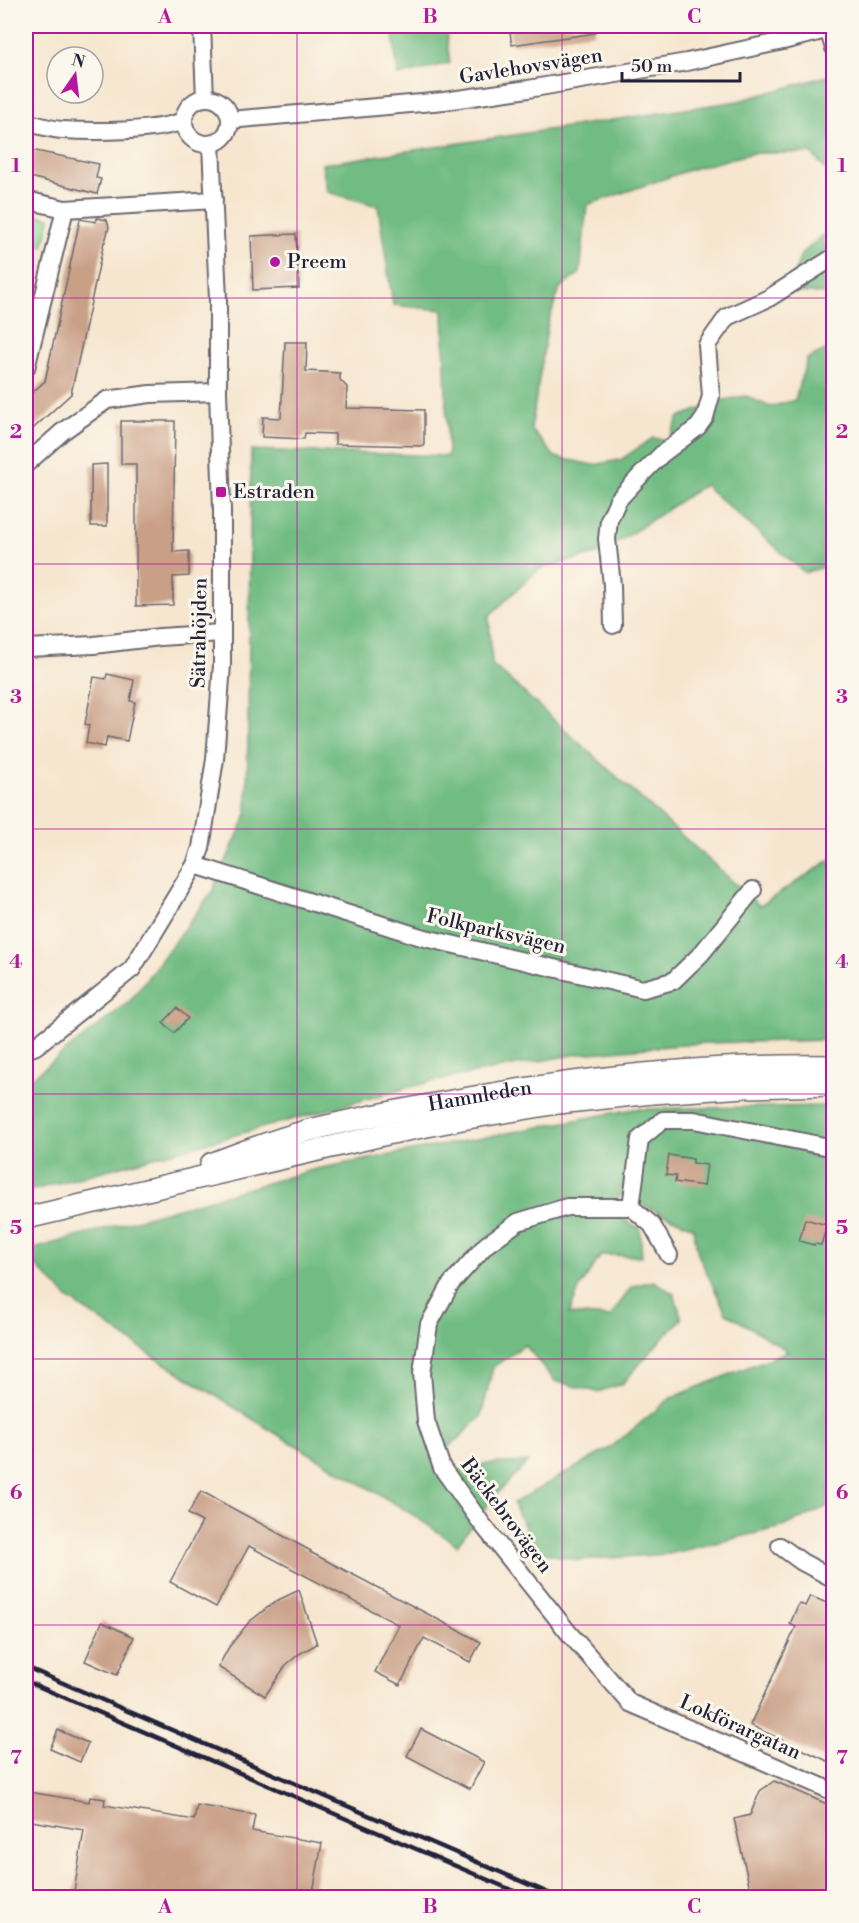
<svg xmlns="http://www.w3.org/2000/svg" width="859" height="1923" font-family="'Libre Bodoni',serif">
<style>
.green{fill:#8cdc9b;stroke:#577f6b;stroke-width:1.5}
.forest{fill:#71bc83;stroke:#4a6f5f;stroke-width:1.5}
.building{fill:#c99f86}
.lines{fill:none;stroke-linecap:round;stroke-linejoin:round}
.minor-casing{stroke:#6c676f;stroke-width:20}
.major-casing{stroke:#6c676f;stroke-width:24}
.minor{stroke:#fff;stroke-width:16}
.major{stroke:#fff;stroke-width:21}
.rail{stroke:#22223b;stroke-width:4.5}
.grid{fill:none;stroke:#b5179e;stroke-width:1.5;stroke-opacity:0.55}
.poi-dot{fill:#b5179e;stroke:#fbf7ec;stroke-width:2}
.labels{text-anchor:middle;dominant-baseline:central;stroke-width:6;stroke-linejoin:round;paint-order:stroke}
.street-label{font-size:20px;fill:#22223b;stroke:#fbf7ec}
.poi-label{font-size:20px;fill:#22223b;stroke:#fbf7ec;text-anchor:start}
.neatline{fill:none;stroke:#b5179e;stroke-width:2}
.grid-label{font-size:20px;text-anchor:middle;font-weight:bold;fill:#b5179e}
</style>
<rect width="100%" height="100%" fill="#fbf7ec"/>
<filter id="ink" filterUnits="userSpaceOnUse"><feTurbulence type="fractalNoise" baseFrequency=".0167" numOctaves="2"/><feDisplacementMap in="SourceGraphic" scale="12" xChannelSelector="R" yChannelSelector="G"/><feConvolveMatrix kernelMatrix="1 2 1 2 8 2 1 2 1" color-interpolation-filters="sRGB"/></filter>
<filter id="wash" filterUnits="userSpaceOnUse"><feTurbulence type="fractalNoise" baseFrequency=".008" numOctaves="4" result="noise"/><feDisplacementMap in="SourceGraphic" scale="24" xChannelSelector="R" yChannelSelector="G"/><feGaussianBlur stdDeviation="1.35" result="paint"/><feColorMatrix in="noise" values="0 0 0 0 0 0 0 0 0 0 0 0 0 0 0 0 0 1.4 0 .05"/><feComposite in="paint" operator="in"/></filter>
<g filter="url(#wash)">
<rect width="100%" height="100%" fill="#f6e6cf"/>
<!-- green -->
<path class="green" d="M26,212L50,218L43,247L26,243Z"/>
<!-- forest -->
<g class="forest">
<path d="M392,26H443L446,31L450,63L398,76Z"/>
<path d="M831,75L834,83L833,178L811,153H753L695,168L587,205L580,273L560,288L548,323L531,429L555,457L593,465L620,460L653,438L668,440L679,417L724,400L746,396L770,407L795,400L807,359L833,346V564L805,573L704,485L603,552L539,569L489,616L492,664L760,906L833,858V1040L704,1043L578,1054L437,1080L26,1192V1082L130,1001L212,892L247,814L251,450L448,456L443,310L393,305L378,206L327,192L322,164L738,101Z"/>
<path d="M833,226V295L787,291L801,255Z"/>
<path d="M833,1106V1504L782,1527L669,1554L577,1560L537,1551L513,1503L610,1448L671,1398L788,1351L726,1313L698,1254L693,1227L618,1194L622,1219L640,1228L642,1256L601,1255L579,1289L569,1314L610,1317L632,1286L654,1281L674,1294L682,1319L660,1341L622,1384L597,1392L555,1381L525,1345L493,1367L481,1417L433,1462L442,1475L485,1464L528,1462L492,1499L457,1545L404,1509L270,1430L156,1358L69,1299L26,1256V1251L316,1169L634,1109Z"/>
</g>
<g id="blocks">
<!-- building -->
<g class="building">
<path d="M509,26H594L595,33L512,45Z"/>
<path d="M26,149L99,164L96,178L101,179L97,194L26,176Z"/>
<path d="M97,218L107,220L109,227L105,242H104L71,394L26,435V398L45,381L80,219L96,222Z"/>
<path d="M296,234L299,288L253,290L251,236Z"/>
<path d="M285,342H307L306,371L340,373V380L347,387L346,408L424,410V446L335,444V434L305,433L304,439L262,437L263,417L281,418Z"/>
<path d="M121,421H175L173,552L189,551V576L173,577V605L136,606V464H121Z"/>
<path d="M107,464V526H91V465Z"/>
<path d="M107,674L134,680L130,701L135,702L127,741L107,737L105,747L86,743L89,725L85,724L94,677L106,679Z"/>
<path d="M177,1008L188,1018L174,1033L163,1023Z"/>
<path d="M669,1155L693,1159V1163L707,1165L704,1186L675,1182L676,1176L666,1175Z"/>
<path d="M805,1219L827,1225L821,1245L814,1244V1245L799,1241Z"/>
<path d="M201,1491L311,1551L310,1552L481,1642L470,1662L424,1638L400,1685L375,1672L399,1625L249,1546L216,1607L170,1582L202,1522L188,1514Z"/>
<path d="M299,1590L317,1644L299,1654L286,1665L265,1696L218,1667L229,1647L249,1622L276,1601Z"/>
<path d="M810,1596L834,1606V1764L750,1725L796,1627L790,1624L799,1603L805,1606Z"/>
<path d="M102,1622L134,1637L117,1675L85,1661Z"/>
<path d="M421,1729L484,1762L470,1789L407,1756Z"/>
<path d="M58,1730L88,1743L80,1762L50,1749Z"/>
<path d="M774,1781L834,1807V1898H760L751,1893L734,1819L750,1815L760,1791Z"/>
<path d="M29,1792L89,1802L90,1797L105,1799L104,1805L194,1820L197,1805L255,1815L252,1831L322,1843L312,1898H73L84,1830L26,1820V1804L28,1802Z"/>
</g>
</g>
</g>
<g filter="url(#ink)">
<use href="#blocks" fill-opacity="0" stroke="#6c676f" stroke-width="1.5"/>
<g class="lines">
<!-- minor casing -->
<g class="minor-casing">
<g id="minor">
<path d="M202,26L205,98"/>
<path d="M828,29L834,48"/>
<circle cx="207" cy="121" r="23"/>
<path d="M230,120L444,101L528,89L687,62L783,41L834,28"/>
<path d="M26,122C37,125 50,129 62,130C93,132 155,132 183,121"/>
<path d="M26,200L65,209L214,200"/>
<path d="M26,368L65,209"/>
<path d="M26,464L62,432L107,400L150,394L218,392"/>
<path d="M613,625L612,585L607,539L609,520L618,500L641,475L662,454L698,427L705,417L711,396L707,345L727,317L769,298L834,257"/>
<path d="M26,648L94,645L160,637L222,633"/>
<path d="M195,865L421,937L643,989L673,981L701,954L753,890"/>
<path d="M26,1050L36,1046L132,969L195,865L201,848L215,759L222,665V510L218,392V299L211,144"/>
<path d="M631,1207L640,1139L663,1120H694L834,1148"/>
<path d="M669,1255L652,1225L631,1207H567L518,1222L486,1245L451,1284L429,1324L422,1373L426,1421L442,1468L482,1524L568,1632L630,1703L834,1792"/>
<path d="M780,1546L802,1562L834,1579"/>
</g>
</g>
<!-- major casing -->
<g class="major-casing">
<g id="major">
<path id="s1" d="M211,1164C242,1152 274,1140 306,1131C369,1115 434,1104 498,1093C608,1075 721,1064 834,1066"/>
<path d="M26,1218L387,1134L462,1119L558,1103L652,1093L746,1087L834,1085"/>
</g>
</g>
<!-- minor -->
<use href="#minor" class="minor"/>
<!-- major -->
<use href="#major" class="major"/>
<!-- rail -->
<g class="rail">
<path d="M26,1667L560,1898"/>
<path d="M26,1681L530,1898"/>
</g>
</g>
</g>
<!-- grid -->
<path class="grid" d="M297,26V1898M562,26V1898M26,298H834M26,564H834M26,829H834M26,1094H834M26,1359H834M26,1625H834"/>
<!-- markers -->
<g class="poi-dot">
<circle cx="275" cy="262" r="6"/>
<rect x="215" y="486" width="12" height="12" rx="3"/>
</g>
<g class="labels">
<!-- street labels -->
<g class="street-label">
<text transform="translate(531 67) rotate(-9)">Gavlehovsvägen</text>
<text transform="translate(200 633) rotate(-89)">Sätrahöjden</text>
<text transform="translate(496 932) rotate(13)">Folkparksvägen</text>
<text stroke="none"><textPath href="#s1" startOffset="278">Hamnleden</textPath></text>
<text transform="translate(506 1516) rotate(53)">Bäckebrovägen</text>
<text transform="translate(740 1728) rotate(24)">Lokförargatan</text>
</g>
<!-- poi labels -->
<g class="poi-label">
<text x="287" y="262">Preem</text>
<text x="233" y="492">Estraden</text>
</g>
</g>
<!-- margin -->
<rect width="859" height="1923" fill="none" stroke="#fbf7ec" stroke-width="66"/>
<!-- north arrow -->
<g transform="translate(75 75) rotate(14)"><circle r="28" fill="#fbf7ec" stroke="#a4a2a5" stroke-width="1.5"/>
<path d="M0-4.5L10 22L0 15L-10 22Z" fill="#b5179e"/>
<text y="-9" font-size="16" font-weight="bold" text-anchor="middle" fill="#22223b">N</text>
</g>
<!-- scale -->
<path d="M622 72v9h118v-9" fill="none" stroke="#22223b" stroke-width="3"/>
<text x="631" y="72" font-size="18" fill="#22223b" stroke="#fbf7ec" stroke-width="4.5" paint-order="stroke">50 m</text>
<rect x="33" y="33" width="793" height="1857" class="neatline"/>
<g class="grid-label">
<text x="165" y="23">A</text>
<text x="430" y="23">B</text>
<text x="694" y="23">C</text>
<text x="16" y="172">1</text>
<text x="842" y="172">1</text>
<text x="16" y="438">2</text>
<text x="842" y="438">2</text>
<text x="16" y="703">3</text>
<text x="842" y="703">3</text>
<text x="16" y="968">4</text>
<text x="842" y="968">4</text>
<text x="16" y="1234">5</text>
<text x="842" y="1234">5</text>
<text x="16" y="1499">6</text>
<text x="842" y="1499">6</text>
<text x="16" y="1764">7</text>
<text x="842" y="1764">7</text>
<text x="165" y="1913">A</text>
<text x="430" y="1913">B</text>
<text x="694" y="1913">C</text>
</g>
</svg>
